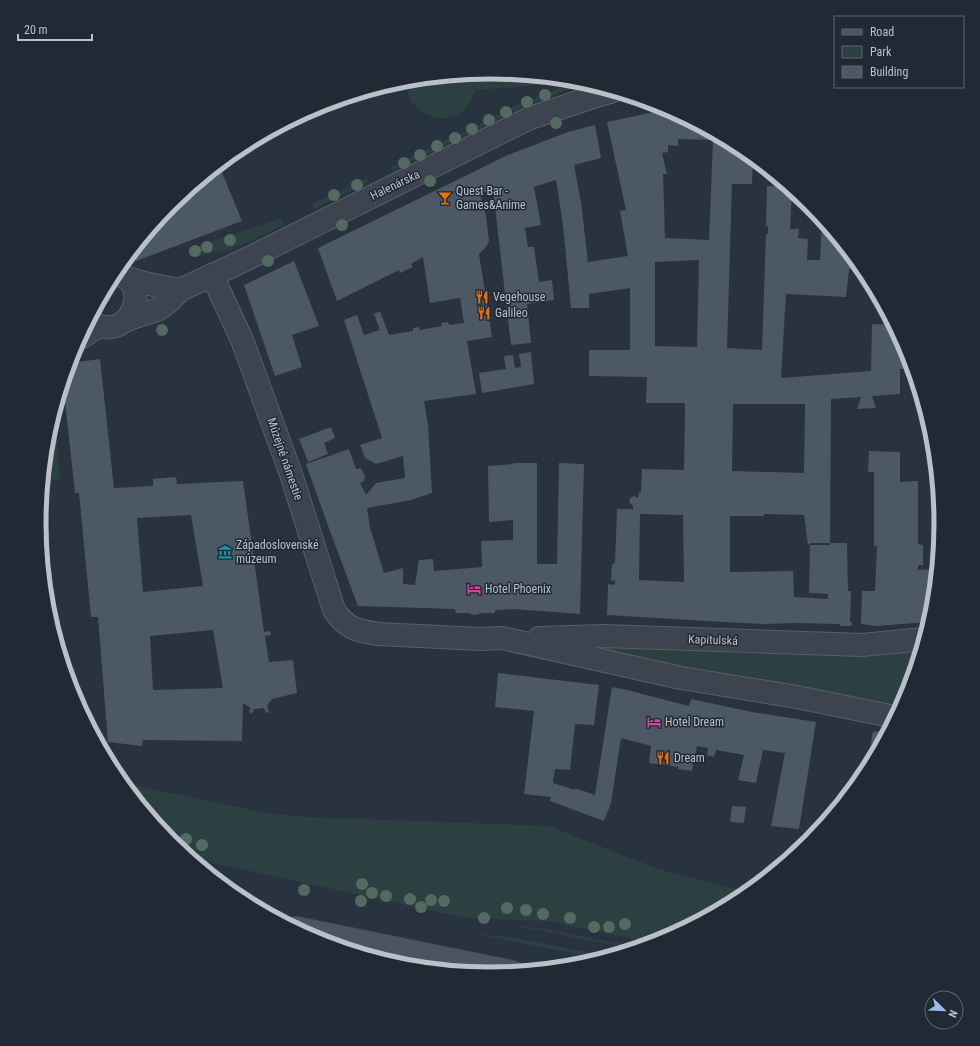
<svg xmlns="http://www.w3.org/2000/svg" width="980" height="1046" font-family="'Roboto Condensed',sans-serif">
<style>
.green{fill:#2c4041}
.building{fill:#4d5865;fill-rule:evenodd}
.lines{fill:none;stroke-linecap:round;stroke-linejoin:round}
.street-casing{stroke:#575f6a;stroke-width:24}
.secondary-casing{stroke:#464d59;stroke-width:24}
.street{stroke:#3d444f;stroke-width:22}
.secondary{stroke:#4b5462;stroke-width:22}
.tree{fill:#526a60}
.labels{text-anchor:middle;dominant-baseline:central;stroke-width:3;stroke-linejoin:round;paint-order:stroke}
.street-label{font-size:12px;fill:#b9c0ca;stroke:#212935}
.poi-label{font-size:12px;fill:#b9c0ca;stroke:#212935;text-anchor:start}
.rim{fill:none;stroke:#b9c0ca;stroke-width:5}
</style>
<rect width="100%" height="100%" fill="#29323f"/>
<!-- green -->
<g class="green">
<path d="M490,72L553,78L551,82L547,84L476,90C473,97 470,103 465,109C450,124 422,119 411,101C407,95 407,87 407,80Z"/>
<path d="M568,85L570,89L520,108L393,171L391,167L518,105Z"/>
<path d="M367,178L369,182L314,209L312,204Z"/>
<path d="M282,218L284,225L233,249L190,258L187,250Z"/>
<path d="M55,412L60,480H43L48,435Z"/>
<path d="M502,638L924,639L907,696L895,717Z"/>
<path d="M123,783L266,813L306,817L549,826L661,870L748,892L740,898L662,940L653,943L546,921L466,918L190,858L171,842Z"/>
<path d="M508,926L539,928L638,947L630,949L533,929Z"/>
<path d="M473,933L515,938L608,956L599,959Z"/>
</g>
<!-- building -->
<g class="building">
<path d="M668,109L741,148L753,158L752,184H732L727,348L762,350L766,234H768V226H766L767,186H787L792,190L790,229H799L798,238L808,239L807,260H820L822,220L863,269H849L846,297L786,294L781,378L871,371L872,324L893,325L907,351L912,368L900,369V394L872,396L876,408L857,409L861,397L831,399L830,543H811L808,545L804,515L764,514V516H730V572L793,571L794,597L828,599V594L809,593L810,545H830V543H847L848,591H851L850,622H852V625L849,626H841L839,624L796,623L765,624L706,621L607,615L608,584L615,585V580L611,581L612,564L615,563L617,509H633V506L629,502L630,498L634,496L638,498L639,492H641L642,469L684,470L685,403H646L647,377L589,376V350H630V288L589,294V308H571L563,225L556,180L534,187L541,225L525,228L528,247H534L539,282L552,280L554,300L527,304L531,343L511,345L493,190L488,191L480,194L486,216L489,241L486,247L479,254L492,337L467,341L476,394L424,401L428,425L432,493L411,500L367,508L370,528L384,573L403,568V584L415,585L419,560L433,559L434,571L482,567L481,541L513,540V520L489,522L488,466L513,464V463H537V564H557L559,463L584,464L580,614L514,609L495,610V613H482L474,615L469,613H456L455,609L358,606L327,523L306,464L349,449L356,469L361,468L365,476L364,481L360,483L366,495L376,483L405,478L403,456L376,464L365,458L360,445L382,438L344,320L357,315L364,335L380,330L374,314L380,311L389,335L413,331V328L419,327L420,330L442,326L441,323L448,322L449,325L464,323L460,298L430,303L423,257L411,264L413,267L400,273L399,270L337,301L318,248L508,155L568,132L595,125L601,158L574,165L581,202L588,262L628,256L620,211L626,210L607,122ZM678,139L713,140L709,240L665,238L663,174H667L662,153L668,152V145L678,146ZM699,260L697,347L655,346V262ZM733,404H805L804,473L732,471ZM640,514L683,515L684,582L639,580Z"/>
<path d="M219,165L242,221L136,261L134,249L171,204Z"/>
<path d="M294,261L319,326L292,335L302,367L275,376L244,285Z"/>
<path d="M531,352L534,384L482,393L479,373L506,369L504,356L513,355L515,368L521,367L519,354Z"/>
<path d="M100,359L114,488L153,486V479L176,477L177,484L243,481L264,632L270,631L271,635L265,636L269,662L293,660L297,693L272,699L267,706L269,712L266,713L264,708L254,709L252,714L249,712L251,708L243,703L242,741L143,740L142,746L108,742L98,617H91L79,493H75L63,384L70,363ZM191,515L203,586L143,592L137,518ZM213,630L223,688L153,690L150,636Z"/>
<path d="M331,427L335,438L324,443L328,454L308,462L299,439Z"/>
<path d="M869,451L900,452V482L918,481V544L923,545V565H918V570L936,569L932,611L929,622L876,626L861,624L862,591H875L877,546H874V472H868Z"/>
<path d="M498,673L599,685L594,725L575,724L570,770L555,769L553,783L575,790V788L595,795L612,687L627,690L689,706L691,699L752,712L816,722L799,829L771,826L785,753L763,750L756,783L738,780L744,755L716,750L714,757L707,755L708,748L697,746L692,771L678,769V767L649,763L651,746L621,738L611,803L604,821L550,801L551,797L524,794L534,711L495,707Z"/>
<path d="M876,731L886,734L869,766L872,733Z"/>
<path d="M732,806L746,807L744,823L730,822Z"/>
</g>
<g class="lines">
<!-- street casing -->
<g class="street-casing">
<g id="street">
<path d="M212,275L242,340L291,474L334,610C346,628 357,631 378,634L481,639L502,638L681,678L797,697L895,717"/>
<path d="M124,277L148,284L180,290"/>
<path d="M89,320C127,349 157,283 115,272"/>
<path d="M126,320L159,309L171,300L180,290L245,260L530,118L590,98L613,91"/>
<path d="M80,338L100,326"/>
<path d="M539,638L603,636L862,645L924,639"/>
</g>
</g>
<!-- secondary casing -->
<g class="secondary-casing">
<path id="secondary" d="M296,928L512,972"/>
</g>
<!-- street -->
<use href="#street" class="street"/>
<!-- secondary -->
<use href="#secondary" class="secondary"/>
</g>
<!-- trees -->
<g class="tree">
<circle cx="545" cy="95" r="6"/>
<circle cx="527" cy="102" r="6"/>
<circle cx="506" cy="112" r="6"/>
<circle cx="489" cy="120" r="6"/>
<circle cx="556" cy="123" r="6"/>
<circle cx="472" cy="129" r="6"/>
<circle cx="455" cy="138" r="6"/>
<circle cx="437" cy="146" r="6"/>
<circle cx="420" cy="155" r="6"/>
<circle cx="404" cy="163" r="6"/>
<circle cx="430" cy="181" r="6"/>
<circle cx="357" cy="185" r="6"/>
<circle cx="334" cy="195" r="6"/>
<circle cx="342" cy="225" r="6"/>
<circle cx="230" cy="240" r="6"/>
<circle cx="207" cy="247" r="6"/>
<circle cx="195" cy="251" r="6"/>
<circle cx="268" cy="261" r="6"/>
<circle cx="162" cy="330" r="6"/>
<circle cx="186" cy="839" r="6"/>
<circle cx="202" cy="845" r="6"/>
<circle cx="362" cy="884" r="6"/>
<circle cx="304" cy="890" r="6"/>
<circle cx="372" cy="893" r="6"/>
<circle cx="386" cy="896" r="6"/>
<circle cx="410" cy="899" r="6"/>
<circle cx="431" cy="900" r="6"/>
<circle cx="361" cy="901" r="6"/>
<circle cx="444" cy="901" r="6"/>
<circle cx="421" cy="907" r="6"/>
<circle cx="507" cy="908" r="6"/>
<circle cx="526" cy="910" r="6"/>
<circle cx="543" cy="914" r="6"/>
<circle cx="484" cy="918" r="6"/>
<circle cx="570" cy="918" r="6"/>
<circle cx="625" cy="924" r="6"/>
<circle cx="594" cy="927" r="6"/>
<circle cx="609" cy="927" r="6"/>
</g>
<!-- icons -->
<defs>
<g id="bar-bare" transform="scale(1.08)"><path d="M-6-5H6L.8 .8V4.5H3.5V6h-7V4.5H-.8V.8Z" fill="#e8710a" stroke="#212935" stroke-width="2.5" paint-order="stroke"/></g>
<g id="restaurant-bare" transform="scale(1.08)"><path d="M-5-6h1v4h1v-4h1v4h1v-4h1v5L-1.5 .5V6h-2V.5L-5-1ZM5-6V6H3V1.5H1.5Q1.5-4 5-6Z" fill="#e8710a" stroke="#212935" stroke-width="2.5" paint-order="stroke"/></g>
<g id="museum-bare" transform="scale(1.08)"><path d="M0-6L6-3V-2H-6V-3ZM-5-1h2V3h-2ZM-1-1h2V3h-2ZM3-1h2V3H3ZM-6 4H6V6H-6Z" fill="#0f9aa8" stroke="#212935" stroke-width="2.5" paint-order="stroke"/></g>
<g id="hotel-bare" transform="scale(1.08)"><path d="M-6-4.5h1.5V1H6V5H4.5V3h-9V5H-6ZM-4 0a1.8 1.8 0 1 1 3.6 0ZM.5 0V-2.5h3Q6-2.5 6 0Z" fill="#d1479c" stroke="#212935" stroke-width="2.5" paint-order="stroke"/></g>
</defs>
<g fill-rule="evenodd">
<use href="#bar-bare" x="445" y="198"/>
<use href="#restaurant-bare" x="482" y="297"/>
<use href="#restaurant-bare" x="484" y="313"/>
<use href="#museum-bare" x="225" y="552"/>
<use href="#hotel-bare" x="474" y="589"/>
<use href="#hotel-bare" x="654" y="722"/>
<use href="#restaurant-bare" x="663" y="758"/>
</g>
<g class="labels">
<!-- street labels -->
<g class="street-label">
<text transform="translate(395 185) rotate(-26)">Halenárska</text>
<text transform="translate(285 459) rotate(71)">Múzejné námestie</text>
<text transform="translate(713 640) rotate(2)">Kapitulská</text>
</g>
<!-- poi labels -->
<g class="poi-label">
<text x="456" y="191">Quest Bar -<tspan x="456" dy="14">Games&amp;Anime</tspan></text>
<text x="493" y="297">Vegehouse</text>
<text x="495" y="313">Galileo</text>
<text x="236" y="545">Západoslovenské<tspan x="236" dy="14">múzeum</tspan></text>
<text x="485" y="589">Hotel Phoenix</text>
<text x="665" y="722">Hotel Dream</text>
<text x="674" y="758">Dream</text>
</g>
</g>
<!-- crop -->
<path d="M0 0H980V1046H0ZM46 523a444 444 0 1 1 888 0a444 444 0 1 1-888 0Z" fill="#212935" fill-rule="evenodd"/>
<path class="rim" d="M46 523a444 444 0 1 1 888 0a444 444 0 1 1-888 0Z"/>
<!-- legend -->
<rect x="834" y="16" width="130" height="72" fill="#212935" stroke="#5e6571"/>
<rect x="842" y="29" width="20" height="6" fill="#4b5462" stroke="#5e6571"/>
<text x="870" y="36" font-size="12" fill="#b9c0ca">Road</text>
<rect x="842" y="46" width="20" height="12" fill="#2c4041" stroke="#5e6571"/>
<text x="870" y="56" font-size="12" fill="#b9c0ca">Park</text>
<rect x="842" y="66" width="20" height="12" fill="#4d5865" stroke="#5e6571"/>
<text x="870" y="76" font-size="12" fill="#b9c0ca">Building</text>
<!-- north arrow -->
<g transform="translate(944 1010) rotate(113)"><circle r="19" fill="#212935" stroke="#5e6571"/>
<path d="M0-3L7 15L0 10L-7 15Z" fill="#99bbef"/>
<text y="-6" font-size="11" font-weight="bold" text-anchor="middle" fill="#b9c0ca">N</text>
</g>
<!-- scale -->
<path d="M18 34v6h74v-6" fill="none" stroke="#b9c0ca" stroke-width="2"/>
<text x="24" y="34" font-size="12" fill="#b9c0ca" stroke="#212935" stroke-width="3" paint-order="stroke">20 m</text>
</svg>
